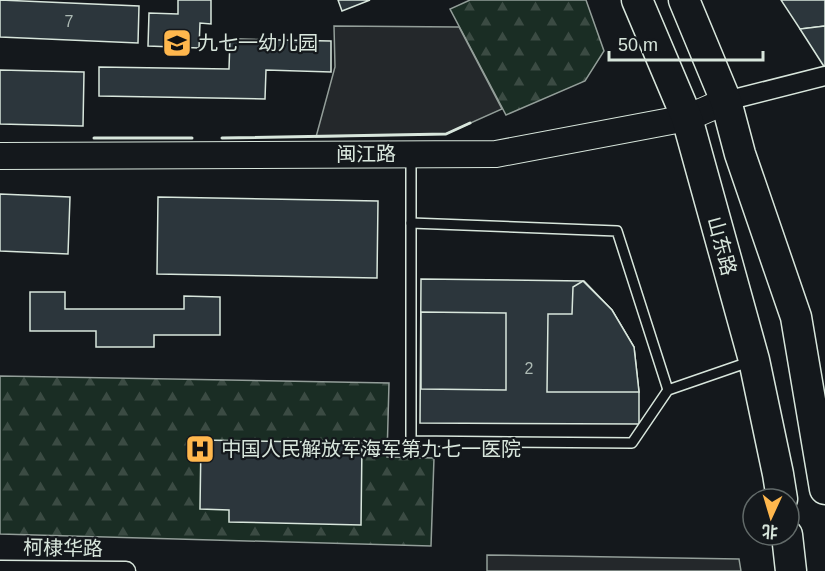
<svg xmlns="http://www.w3.org/2000/svg" width="825" height="571" font-family="Arial,'Noto Sans SC',sans-serif">
<style>
.forest{fill:url(#forest-firs);stroke:#939e99;stroke-width:1.5}
.parking{fill:#24282b;stroke:#939e99;stroke-width:1.5}
.building{fill:#2c363c;stroke:#d8e6dc;stroke-width:1.5}
.lines{fill:none;stroke-linecap:round;stroke-linejoin:round}
.lane-casing{stroke:#d8e6dc;stroke-width:12}
.street-casing{stroke:#d8e6dc;stroke-width:21}
.secondary-casing{stroke:#d8e6dc;stroke-width:28}
.primary-casing{stroke:#d8e6dc;stroke-width:33}
.lane{stroke:#14181c;stroke-width:9}
.street{stroke:#14181c;stroke-width:18}
.secondary{stroke:#14181c;stroke-width:26}
.primary{stroke:#14181c;stroke-width:30}
.wall{stroke:#d8e6dc;stroke-width:3}
.labels{text-anchor:middle;dominant-baseline:central;stroke-width:4.5;stroke-linejoin:round;paint-order:stroke}
.number-label{font-size:16px;fill:#adbab4}
.poi-label{font-size:20px;fill:#d8e6dc;stroke:#14181c;text-anchor:start}
.street-label{font-size:20px;fill:#d8e6dc;stroke:#14181c}
</style>
<defs>
<pattern id="forest-firs" width="22" height="20" patternUnits="userSpaceOnUse" patternTransform="scale(1.5)"><rect width="22" height="20" fill="#1a2d24"/><path d="M5 1l3.5 6h-7zM16 11l3.5 6h-7z" fill="#3b4b43"/></pattern>
</defs>
<rect width="100%" height="100%" fill="#14181c"/>
<!-- forest -->
<g class="forest">
<path d="M470,0H586L604,51L585,81L506,115L450,9Z"/>
<path d="M0,376L389,383L387,457L434,458L431,546L0,534Z"/>
</g>
<!-- parking -->
<g class="parking">
<path d="M334,26L459,27L502,109L446,134L316,137L335,67Z"/>
<path d="M487,555L739,559L741,571H487Z"/>
</g>
<!-- building -->
<g class="building">
<path d="M0,0L139,6L138,43L0,37Z"/>
<path d="M178,0H211V24L200,23L199,48L148,46L149,13L178,14Z"/>
<path d="M338,0H370L342,11Z"/>
<path d="M781,0H825V26L800,29Z"/>
<path d="M825,26V68L800,29Z"/>
<path d="M230,39L331,41V72L266,70L265,99L99,96V67L229,69Z"/>
<path d="M0,70L84,72L83,126L0,124Z"/>
<path d="M0,194L70,197L68,254L0,251Z"/>
<path d="M158,197L378,201L377,278L157,274Z"/>
<path d="M421,279L584,281L612,310L634,347L639,392V424L420,423Z"/>
<path d="M583,281L612,310L634,347L639,392H547L548,314H572L573,287Z"/>
<path d="M30,292H65V309H184V296L220,297V335H154V347H96V331H30Z"/>
<path d="M421,312L506,313V390L421,389Z"/>
<path d="M201,440L362,443L361,525L229,522V510L200,509Z"/>
</g>
<g class="lines">
<!-- lane casing -->
<g class="lane-casing">
<g id="lane">
<path d="M411,157V441L632,443L668,390L749,362"/>
<path d="M411,223L617,231L668,390"/>
</g>
</g>
<!-- street casing -->
<g class="street-casing">
<g id="street">
<path d="M726,101L825,76"/>
<path d="M0,570L126,571"/>
</g>
</g>
<!-- secondary casing -->
<g class="secondary-casing">
<path id="secondary" d="M0,156L496,154L687,118L726,101"/>
</g>
<!-- primary casing -->
<g class="primary-casing">
<g id="primary">
<path d="M637,0L687,118L754,360L778,474L782,499"/>
<path d="M684,0L726,101L740,154L796,317L825,489"/>
<path d="M787,535L791,571"/>
</g>
</g>
<!-- lane -->
<use href="#lane" class="lane"/>
<!-- street -->
<use href="#street" class="street"/>
<!-- secondary -->
<use href="#secondary" class="secondary"/>
<!-- primary -->
<use href="#primary" class="primary"/>
<!-- wall -->
<g class="wall">
<path d="M94,138H192"/>
<path d="M222,138L446,134L470,123"/>
</g>
</g>
<!-- icons -->
<defs>
<g id="school-square" transform="scale(1.5)"><rect x="-9" y="-9" width="18" height="18" rx="4" fill="#ffb74d" stroke="#14181c"/><path d="M0-5L7-2L0 1L-7-2ZM-4 1L0 2.5L4 1V4Q0 6-4 4Z" fill="#111"/></g>
<g id="hospital-square" transform="scale(1.5)"><rect x="-9" y="-9" width="18" height="18" rx="4" fill="#ffb74d" stroke="#14181c"/><path d="M-5-5h3v3.5h4V-5h3V5h-3V1.5h-4V5h-3Z" fill="#111"/></g>
</defs>
<g fill-rule="evenodd">
<use href="#school-square" x="177" y="43"/>
<use href="#hospital-square" x="200" y="449"/>
</g>
<g class="labels">
<!-- number labels -->
<g class="number-label">
<text x="69" y="21">7</text>
<text x="529" y="368">2</text>
</g>
<!-- poi labels -->
<g class="poi-label">
<text x="198" y="43">九七一幼儿园</text>
<text x="221" y="449">中国人民解放军海军第九七一医院</text>
</g>
<!-- street labels -->
<g class="street-label">
<text x="366" y="154">闽江路</text>
<text transform="translate(722 246) rotate(75)">山东路</text>
<text transform="translate(63 548) rotate(1)">柯棣华路</text>
</g>
</g>
<!-- north arrow -->
<g transform="translate(771 517) rotate(184)"><circle r="28" fill="#14181c" stroke="#626a69" stroke-width="1.5"/>
<path d="M0-4.5L10 22L0 15L-10 22Z" fill="#ffb74d"/>
<text y="-9" font-size="16" font-weight="bold" text-anchor="middle" fill="#d8e6dc">北</text>
</g>
<!-- scale -->
<path d="M609 51v9h154v-9" fill="none" stroke="#d8e6dc" stroke-width="3"/>
<text x="618" y="51" font-size="18" fill="#d8e6dc" stroke="#14181c" stroke-width="4.5" paint-order="stroke">50 m</text>
</svg>
